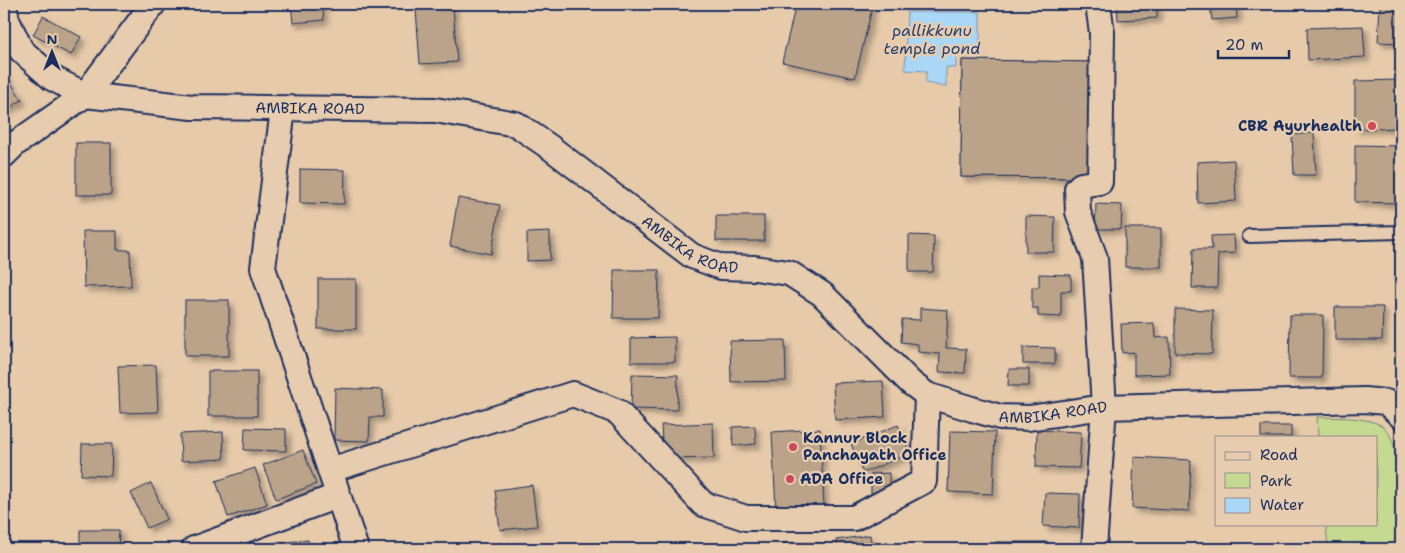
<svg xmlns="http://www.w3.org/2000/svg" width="1405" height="553" font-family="'Shantell Sans',sans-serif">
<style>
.green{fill:#c5da90;stroke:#708477}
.water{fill:#abd7f6;stroke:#7194b9}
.building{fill:#bba389;stroke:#1b2f5e;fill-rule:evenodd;filter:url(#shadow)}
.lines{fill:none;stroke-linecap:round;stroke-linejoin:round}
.lane-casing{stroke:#1b2f5e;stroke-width:16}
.street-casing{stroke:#1b2f5e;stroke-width:28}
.lane{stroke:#e8ccaf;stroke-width:12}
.street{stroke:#e8ccaf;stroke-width:24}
.poi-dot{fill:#d1495b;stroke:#e8ccaf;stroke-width:2}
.labels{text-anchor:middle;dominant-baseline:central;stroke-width:4.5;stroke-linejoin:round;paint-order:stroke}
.street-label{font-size:15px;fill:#1b2f5e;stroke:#e8ccaf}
.poi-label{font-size:15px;font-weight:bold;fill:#1b2f5e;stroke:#e8ccaf;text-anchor:start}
.water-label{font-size:16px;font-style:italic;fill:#29406d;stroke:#e8ccaf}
</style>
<defs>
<filter id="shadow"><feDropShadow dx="4.5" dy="4.5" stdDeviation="2.5" flood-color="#0004"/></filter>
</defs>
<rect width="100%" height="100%" fill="#e7caaa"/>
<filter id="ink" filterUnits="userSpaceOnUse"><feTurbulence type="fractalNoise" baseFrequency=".02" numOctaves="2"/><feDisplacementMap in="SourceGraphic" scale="10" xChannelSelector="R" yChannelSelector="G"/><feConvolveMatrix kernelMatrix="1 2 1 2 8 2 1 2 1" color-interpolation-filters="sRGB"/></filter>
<g filter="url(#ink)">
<!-- green -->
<path class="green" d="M1317,417C1337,418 1362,416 1381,425C1405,440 1401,521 1401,549H1328L1326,524H1376V437H1318Z"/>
<!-- water -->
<path class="water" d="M907,12H980V50L956,52V68L946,67V87L926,83V71L905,70Z"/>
<!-- building -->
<g class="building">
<path d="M291,4H322L324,20L293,23Z"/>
<path d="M796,4H873L855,78L782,62Z"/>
<path d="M1117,4H1157V18L1118,20Z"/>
<path d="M1210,4H1236L1237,18L1212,20Z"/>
<path d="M1380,4H1401V43L1378,42Z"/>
<path d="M453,6L457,62L420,64L416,9Z"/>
<path d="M43,16L81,37L71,55L33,35Z"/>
<path d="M1363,26L1365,57L1308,60L1307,28Z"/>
<path d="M962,60L1093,62L1092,178L961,177ZM1053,99L1054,141L1000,142L999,100Z"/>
<path d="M962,60L1093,62L1092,178L961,177Z"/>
<path d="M4,72L22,100L4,111Z"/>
<path d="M1401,80V128L1355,129V81Z"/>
<path d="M1314,133L1316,175H1294L1292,135Z"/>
<rect x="76" y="143" width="35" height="52"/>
<path d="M1355,145L1401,146L1400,203L1355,202Z"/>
<path d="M1234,160L1236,201L1198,203L1197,162Z"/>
<path d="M300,169L345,170L344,204L300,203Z"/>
<path d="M458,198L500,205L491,254L450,246Z"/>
<path d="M1096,204L1122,205L1121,229H1095Z"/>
<rect x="716" y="216" width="48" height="25"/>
<path d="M1026,216L1055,217L1054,252H1026Z"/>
<rect x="1125" y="228" width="36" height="39"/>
<path d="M83,231H117V250H130L131,286L84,287Z"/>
<path d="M550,232V260L527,261V233Z"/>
<path d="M909,235L934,236L933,272H909Z"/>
<path d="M1234,235L1235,253L1218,254L1217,288H1192L1193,249H1212L1211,236Z"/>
<path d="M614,270H659L658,318H613Z"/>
<path d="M1039,274L1071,275V291H1061V317L1038,316V308H1032V287H1039Z"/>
<rect x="318" y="279" width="38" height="50"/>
<rect x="185" y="300" width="44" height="56"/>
<path d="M1335,307H1383L1382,340H1335Z"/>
<path d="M920,308L948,310L946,348L966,349L965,373L939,372L940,354L918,352V344L901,342L902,319L920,320Z"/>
<path d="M1175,309L1213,310L1212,354L1175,353Z"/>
<path d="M1290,315H1323L1322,378H1289Z"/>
<path d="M1154,323L1155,338L1169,337L1170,374L1134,375V352L1122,353L1121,324Z"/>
<path d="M675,337V362H631V338Z"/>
<path d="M785,340L786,381L731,382L730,341Z"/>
<path d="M1023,347L1055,348V364H1023Z"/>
<path d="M156,365L158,412L120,413L118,366Z"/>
<path d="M1009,369H1029V386H1008Z"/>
<rect x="208" y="371" width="49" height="45"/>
<path d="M632,374L678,375L677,410L631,409Z"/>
<path d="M883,381L885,417L835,420L833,383Z"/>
<path d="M335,388L383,390V417H370L369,441L334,440Z"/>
<path d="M713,423L714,458L663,459L661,425Z"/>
<path d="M898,425L910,453L863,473L851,444Z"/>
<path d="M755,426L756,444L733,446L732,427Z"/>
<rect x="1261" y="426" width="30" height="11"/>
<path d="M245,428L286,429V451L244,450Z"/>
<path d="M820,429L824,507L776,510L772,432Z"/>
<path d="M1037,430L1081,432L1079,468L1036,467Z"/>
<path d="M950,431L995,432L993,494L948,492Z"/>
<path d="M223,432L224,459L181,461L180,434Z"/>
<path d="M82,444H112L111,476L81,475Z"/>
<path d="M303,450L316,484L276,499L263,465Z"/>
<path d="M1134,457L1191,460L1189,511L1132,508Z"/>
<path d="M255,468L267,504L228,517L216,481Z"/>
<path d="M889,473L890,497H871V474Z"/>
<path d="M151,483L167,519L147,528L131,493Z"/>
<path d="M532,485L537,526L500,530L495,490Z"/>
<path d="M1045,493L1080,494L1079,528L1043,526Z"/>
<path d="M80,530H119L118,549H80Z"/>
<path d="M870,535L872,549H837L836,540Z"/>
<path d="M308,540L309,549H274V543Z"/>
<rect x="996" y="542" width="52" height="7"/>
<rect x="784" y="543" width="36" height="6"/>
</g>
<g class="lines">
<!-- lane casing -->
<g class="lane-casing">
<path id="lane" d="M1249,236L1401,232"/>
</g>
<!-- street casing -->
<g class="street-casing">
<g id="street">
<path id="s1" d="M4,4L7,20L21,50L52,78L85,95L192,107L435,110L516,124L551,148L692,256L721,267L755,268L789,273L822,294L911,383L927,395L972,409L1000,417L1029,418L1104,407L1364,400L1386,402L1401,416"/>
<path d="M283,109L263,268L356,549"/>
<path d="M4,155L15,144L85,95L153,4"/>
<path d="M330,470L573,394L618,412L703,504L746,518H854L924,481L927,395"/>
<path d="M194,549L337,496"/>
<path d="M1094,549L1104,407L1095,258L1078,212L1077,189L1081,185L1100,182L1102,33L1098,4"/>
</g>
</g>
<!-- lane -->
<use href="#lane" class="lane"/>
<!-- street -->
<use href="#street" class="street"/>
</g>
</g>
<!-- markers -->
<g class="poi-dot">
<circle cx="1372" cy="126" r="5"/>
<circle cx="793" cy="447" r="5"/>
<circle cx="790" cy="479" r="5"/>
</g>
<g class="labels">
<!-- street labels -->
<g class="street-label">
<text stroke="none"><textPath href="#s1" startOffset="354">AMBIKA ROAD</textPath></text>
<text stroke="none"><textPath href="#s1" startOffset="775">AMBIKA ROAD</textPath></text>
<text stroke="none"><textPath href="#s1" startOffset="1195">AMBIKA ROAD</textPath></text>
</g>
<!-- poi labels -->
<g class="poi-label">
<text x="1362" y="126" text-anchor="end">CBR Ayurhealth</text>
<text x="803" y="438">Kannur Block<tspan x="803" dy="17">Panchayath Office</tspan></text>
<text x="800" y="479">ADA Office</text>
</g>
<!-- water labels -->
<g class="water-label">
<text x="932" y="30">pallikkunu<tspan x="932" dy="18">temple pond</tspan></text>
</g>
</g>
<!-- margin -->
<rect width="1405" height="553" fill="none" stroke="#e8ccaf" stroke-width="20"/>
<rect x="10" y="10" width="1385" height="533" fill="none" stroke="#1b2f5e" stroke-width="2" filter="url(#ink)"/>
<!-- legend -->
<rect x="1215" y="436" width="162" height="90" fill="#e8ccaf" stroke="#968d8f"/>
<rect x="1225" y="452" width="25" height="8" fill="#e8ccaf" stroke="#968d8f"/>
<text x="1260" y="460" font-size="15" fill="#1b2f5e">Road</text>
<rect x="1225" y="473" width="25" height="15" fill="#c5da90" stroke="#968d8f"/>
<text x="1260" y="486" font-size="15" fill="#1b2f5e">Park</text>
<rect x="1225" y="498" width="25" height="15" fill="#abd7f6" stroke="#968d8f"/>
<text x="1260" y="510" font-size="15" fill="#1b2f5e">Water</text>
<!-- north arrow -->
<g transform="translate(52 52)" stroke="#e8ccaf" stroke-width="4" paint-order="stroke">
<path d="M0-4L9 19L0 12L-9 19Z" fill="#1b2f5e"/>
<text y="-8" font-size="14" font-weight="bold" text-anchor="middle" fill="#1b2f5e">N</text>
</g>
<!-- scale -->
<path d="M1218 50v8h71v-8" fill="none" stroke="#1b2f5e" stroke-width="2.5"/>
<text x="1225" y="50" font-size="15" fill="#1b2f5e" stroke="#e8ccaf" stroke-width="4" paint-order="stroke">20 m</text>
</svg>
